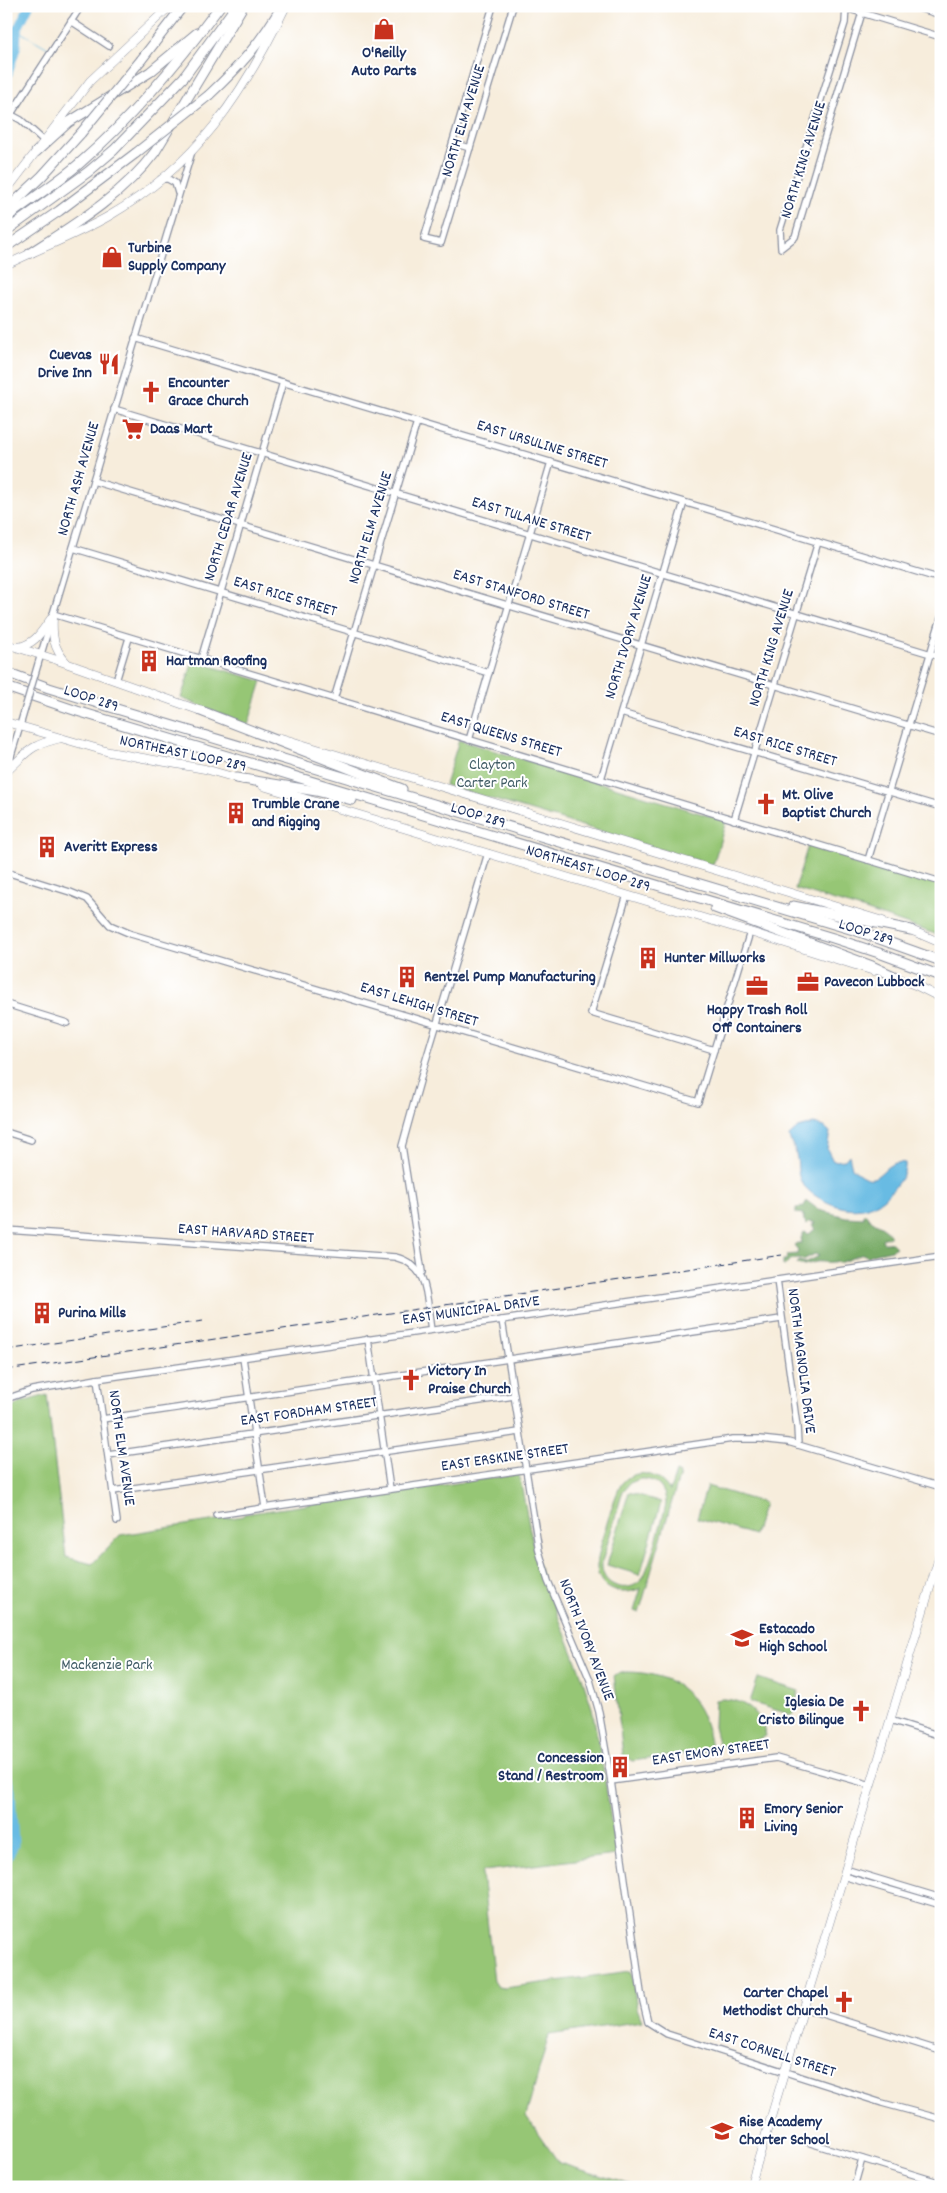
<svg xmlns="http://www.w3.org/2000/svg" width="947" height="2193" font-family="Dekko,sans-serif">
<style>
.green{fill:#96c675;stroke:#587a6a;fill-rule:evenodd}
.forest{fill:#78ab66;stroke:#4a6d62}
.water{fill:#67bbe3;stroke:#4175a0}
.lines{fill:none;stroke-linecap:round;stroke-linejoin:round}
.stream{stroke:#67bbe3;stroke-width:1}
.river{stroke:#67bbe3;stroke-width:9}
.minor-casing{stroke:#898e9d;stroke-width:8}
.major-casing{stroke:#898e9d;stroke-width:9}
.highway-casing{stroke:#898e9d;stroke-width:11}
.minor{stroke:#fff;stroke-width:5.5}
.major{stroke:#fff;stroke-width:8}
.highway{stroke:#fff;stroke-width:9}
.rail{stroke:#1b2f5e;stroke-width:1;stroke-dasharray:8 4;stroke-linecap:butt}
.minor-bridge-casing{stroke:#898e9d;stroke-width:8;stroke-linecap:butt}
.highway-bridge-casing{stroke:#898e9d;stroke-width:11;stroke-linecap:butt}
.minor-bridge{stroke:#fff;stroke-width:5.5}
.highway-bridge{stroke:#fff;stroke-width:9}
.labels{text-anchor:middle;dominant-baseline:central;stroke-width:4;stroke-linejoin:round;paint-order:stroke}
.poi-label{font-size:16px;font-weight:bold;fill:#1b2f5e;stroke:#fff;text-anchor:start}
.street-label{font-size:16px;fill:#1b2f5e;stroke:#fff}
.park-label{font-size:16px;fill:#405c65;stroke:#fff}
</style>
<rect width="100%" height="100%" fill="#fff"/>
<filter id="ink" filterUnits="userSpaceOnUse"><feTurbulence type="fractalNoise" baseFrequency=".02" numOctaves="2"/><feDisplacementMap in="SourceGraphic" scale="10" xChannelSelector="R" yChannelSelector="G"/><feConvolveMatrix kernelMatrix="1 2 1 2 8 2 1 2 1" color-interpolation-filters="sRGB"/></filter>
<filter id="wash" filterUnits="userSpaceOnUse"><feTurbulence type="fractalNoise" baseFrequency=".0096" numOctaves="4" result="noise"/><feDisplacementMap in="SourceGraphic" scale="20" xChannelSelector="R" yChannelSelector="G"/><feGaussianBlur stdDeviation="1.12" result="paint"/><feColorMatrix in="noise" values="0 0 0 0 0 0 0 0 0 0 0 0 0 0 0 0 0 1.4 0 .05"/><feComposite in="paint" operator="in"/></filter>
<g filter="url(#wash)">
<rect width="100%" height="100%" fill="#f7eddc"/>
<!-- green -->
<g class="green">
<path d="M193,661L262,681L248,725L181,698Z"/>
<path d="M459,740L726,821L713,865L445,785Z"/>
<path d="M808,845L941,885V936L865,910L795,889Z"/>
<path d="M47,1395L66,1557L92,1564L120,1535L243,1516L244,1514L519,1474L536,1560L581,1674L592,1708L605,1779L616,1855L484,1871L482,1874L494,1981L498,1987L504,1988L631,1971L637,2008L642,2021L549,2035L526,2116L559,2163L638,2187H6V1411L22,1402Z"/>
<path d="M676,1472L680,1474L639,1613L634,1611L641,1588C623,1597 599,1591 597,1568C596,1557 615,1492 622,1483C637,1466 660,1474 670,1491ZM640,1479C655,1478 666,1488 666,1504C663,1517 649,1570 642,1579C636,1587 624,1590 614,1585C605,1581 601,1572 602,1562L623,1491L630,1483Z"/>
<path d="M707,1486L764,1503L754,1535L697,1518Z"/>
<path d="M629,1492L661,1502L640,1575L607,1565Z"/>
<path d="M626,1672C677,1672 705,1699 711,1750L632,1761L623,1755L614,1675Z"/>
<path d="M758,1678L799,1691L792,1715L750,1702Z"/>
<path d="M723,1699C746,1700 761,1714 766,1736L741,1746L724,1747L718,1743L714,1727L715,1700Z"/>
</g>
<!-- forest -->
<path class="forest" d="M807,1201L819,1210L846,1217L864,1218L863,1214H866C871,1224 886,1225 891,1236L882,1239L883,1242L892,1243L896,1247C887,1254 876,1250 868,1257L863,1254L839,1263L837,1261C829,1264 823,1261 816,1262C810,1263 803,1267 797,1264L799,1261L805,1263L819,1256L815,1254L803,1260L798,1258L790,1260L785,1265H783V1260H786L788,1255L797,1254L798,1250L794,1245L797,1243H802L801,1238L804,1232L809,1234L815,1229L812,1225L815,1223L810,1221L807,1224L803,1219L805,1217H803V1214L796,1213V1208L803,1207Z"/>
<!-- water -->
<path class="water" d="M814,1124L824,1127L830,1132L827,1149L833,1161L845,1160L849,1155L852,1168C882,1196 878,1158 905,1163C906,1170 902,1178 897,1184C880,1209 854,1215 827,1202C818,1198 808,1192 802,1183C796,1174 799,1164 796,1154C795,1147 790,1143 789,1136L798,1128Z"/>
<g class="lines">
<!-- stream -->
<path class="stream" d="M17,30L48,48"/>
<!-- river -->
<g class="river">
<path d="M6,80L16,48L17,30L29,6"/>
<path d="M6,1773L11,1791L14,1845L6,1861"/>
</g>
</g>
</g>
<g filter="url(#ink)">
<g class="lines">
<!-- minor casing -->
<g class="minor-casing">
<g id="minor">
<path d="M493,6L424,239L441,243L513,6"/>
<path d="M839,6L941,37"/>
<path d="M846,6L845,23L780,230L781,248L795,237L864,6"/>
<path d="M912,6L941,15"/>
<path d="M71,21L109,46"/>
<path d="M6,112L21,120L44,141"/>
<path d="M11,114L81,6"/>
<path d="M453,143L470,148"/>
<path d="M161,179H168L175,183L178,193"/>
<path d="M135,338L941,579"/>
<path d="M114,409L941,657"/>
<path d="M93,481L941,735"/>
<path d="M73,548L489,673"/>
<path d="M53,614L941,882"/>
<path d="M201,659L283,382"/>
<path d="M38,664L192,151"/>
<path d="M116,681L129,638"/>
<path d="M334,699L417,422"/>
<path d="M621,713L941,807"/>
<path d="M469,740L551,462"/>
<path d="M6,772L21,723"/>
<path d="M601,779L684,502"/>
<path d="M734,820L818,542"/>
<path d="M868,860L941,618"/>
<path d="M6,872L70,892L87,899L110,925L131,934L698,1102L750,932"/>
<path d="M627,895L591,1013L714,1050"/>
<path d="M6,1004L67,1023"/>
<path d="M6,1132L31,1140"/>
<path d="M6,1230L395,1257C431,1266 426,1300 431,1330"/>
<path d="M422,1272L402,1146L425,1063L488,853"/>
<path d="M777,1280L797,1427L798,1445"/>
<path d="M502,1320L539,1551L548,1581L590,1680L599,1712L611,1781L641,1993L648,2022L667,2034L882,2103L941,2119"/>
<path d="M368,1339L390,1489"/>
<path d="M243,1358L265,1507"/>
<path d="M97,1379L117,1521"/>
<path d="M6,1399L32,1390L97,1379L941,1256"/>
<path d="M102,1419L781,1319"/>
<path d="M108,1455L514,1396"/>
<path d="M113,1491L519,1432"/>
<path d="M216,1515L733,1439H760L788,1442L941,1487"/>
<path d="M890,1720L941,1736"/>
<path d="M611,1781L776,1758L871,1785"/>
<path d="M845,1869L941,1898"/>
<path d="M843,1876L941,1905"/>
<path d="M803,2008L941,2051"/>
<path d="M804,2141L941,2183"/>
<path d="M854,2187L862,2159"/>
</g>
</g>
<!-- major casing -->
<g class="major-casing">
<g id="major">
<path d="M6,191L90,81L170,6"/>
<path d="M6,265C40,248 76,235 109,216C197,165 243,95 286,6"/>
<path d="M53,616C52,635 53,648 66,662"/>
<path d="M6,644L57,660L207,713"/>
<path d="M19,647C37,643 42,630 53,616"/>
<path d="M6,722L109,752L205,769L243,780"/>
<path d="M281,738L883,921"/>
<path d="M6,772C29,751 28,746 61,738"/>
<path d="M263,786L750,932L874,971"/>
<path d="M906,928L941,943"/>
<path d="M890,975L915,985L941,998"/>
<path d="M750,2187L941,1551"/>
</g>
</g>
<!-- highway casing -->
<g class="highway-casing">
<g id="highway">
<path d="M141,60L183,6"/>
<path d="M209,95C240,66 260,44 282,6"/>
<path d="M36,152L69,122L150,72L197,33"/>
<path d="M6,210L42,176L81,133"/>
<path d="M6,218C31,199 57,183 80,163C134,116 178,63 220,6"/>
<path d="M6,231L88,172L114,150L184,77L236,6"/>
<path d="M6,247L59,211L136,153"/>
<path d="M30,253C75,224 122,196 155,152L243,6"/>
<path d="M6,672L49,688L120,710L860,932L941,961"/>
<path d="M6,687L77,711L833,938L879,953L941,976"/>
<path d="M201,711L402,789"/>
<path d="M237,778L316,791L352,800"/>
<path d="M793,906L911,930"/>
<path d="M715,908L872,966L894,976"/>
</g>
</g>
<!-- minor -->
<use href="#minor" class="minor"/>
<!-- major -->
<use href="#major" class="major"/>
<!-- highway -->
<use href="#highway" class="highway"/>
<!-- rail -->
<g class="rail">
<path d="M6,1350L203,1321"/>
<path d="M6,1370L782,1255"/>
</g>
<!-- minor-bridge casing -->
<g class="minor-bridge-casing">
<path id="minor-bridge" d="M21,722L38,664"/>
</g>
<!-- highway-bridge casing -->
<g class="highway-bridge-casing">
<g id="highway-bridge">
<path d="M81,133L141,60"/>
<path d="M136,153L209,95"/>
</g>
</g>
<!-- minor-bridge -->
<use href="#minor-bridge" class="minor-bridge"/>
<!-- highway-bridge -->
<use href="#highway-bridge" class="highway-bridge"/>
</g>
</g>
<!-- icons -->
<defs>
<g id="shop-bare" transform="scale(1.725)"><path d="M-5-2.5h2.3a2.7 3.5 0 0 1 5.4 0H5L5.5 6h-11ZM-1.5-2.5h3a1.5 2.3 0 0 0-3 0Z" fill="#c8321e" stroke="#fff" stroke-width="2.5" paint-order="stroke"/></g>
<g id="restaurant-bare" transform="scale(1.725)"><path d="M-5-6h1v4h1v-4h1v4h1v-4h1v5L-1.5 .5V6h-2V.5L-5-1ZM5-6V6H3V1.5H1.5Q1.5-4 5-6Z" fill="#c8321e" stroke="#fff" stroke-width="2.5" paint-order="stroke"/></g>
<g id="church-bare" transform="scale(1.725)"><path d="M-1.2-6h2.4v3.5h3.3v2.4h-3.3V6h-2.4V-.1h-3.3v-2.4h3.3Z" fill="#c8321e" stroke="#fff" stroke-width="2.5" paint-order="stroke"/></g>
<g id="supermarket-bare" transform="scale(1.725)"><path d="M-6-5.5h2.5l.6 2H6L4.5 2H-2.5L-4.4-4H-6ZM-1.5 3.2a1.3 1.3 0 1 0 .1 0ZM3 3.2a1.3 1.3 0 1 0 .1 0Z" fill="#c8321e" stroke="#fff" stroke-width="2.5" paint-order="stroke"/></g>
<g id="building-bare" transform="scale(1.725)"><path d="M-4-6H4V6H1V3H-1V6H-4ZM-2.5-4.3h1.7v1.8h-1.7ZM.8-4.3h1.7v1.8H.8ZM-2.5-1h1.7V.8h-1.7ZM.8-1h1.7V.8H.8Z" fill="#c8321e" stroke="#fff" stroke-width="2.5" paint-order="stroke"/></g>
<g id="office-bare" transform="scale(1.725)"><path d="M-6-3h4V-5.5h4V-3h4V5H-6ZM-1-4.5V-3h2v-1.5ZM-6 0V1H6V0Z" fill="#c8321e" stroke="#fff" stroke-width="2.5" paint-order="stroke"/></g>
<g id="school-bare" transform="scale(1.725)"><path d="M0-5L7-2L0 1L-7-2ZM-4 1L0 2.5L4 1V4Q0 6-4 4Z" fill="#c8321e" stroke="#fff" stroke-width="2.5" paint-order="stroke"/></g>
</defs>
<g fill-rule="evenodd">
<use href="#shop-bare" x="384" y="29"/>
<use href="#shop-bare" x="112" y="257"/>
<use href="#restaurant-bare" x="109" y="364"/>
<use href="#church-bare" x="151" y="392"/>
<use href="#supermarket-bare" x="133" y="429"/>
<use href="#building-bare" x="149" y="661"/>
<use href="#church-bare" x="766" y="804"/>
<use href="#building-bare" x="236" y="813"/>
<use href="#building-bare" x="47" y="847"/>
<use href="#building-bare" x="648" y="958"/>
<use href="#building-bare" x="407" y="977"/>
<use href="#office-bare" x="808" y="982"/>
<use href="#office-bare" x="757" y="986"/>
<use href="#building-bare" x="42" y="1313"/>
<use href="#church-bare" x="411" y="1380"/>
<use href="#school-bare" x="742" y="1638"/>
<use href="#church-bare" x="861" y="1711"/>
<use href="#building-bare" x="620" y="1767"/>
<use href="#building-bare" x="747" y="1818"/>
<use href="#church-bare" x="844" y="2002"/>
<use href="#school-bare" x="722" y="2131"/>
</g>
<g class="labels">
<!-- poi labels -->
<g class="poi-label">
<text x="384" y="53" text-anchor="middle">O'Reilly<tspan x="384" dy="18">Auto Parts</tspan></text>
<text x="128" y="248">Turbine<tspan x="128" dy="18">Supply Company</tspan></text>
<text x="92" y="355" text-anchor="end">Cuevas<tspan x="92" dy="18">Drive Inn</tspan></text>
<text x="168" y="383">Encounter<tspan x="168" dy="18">Grace Church</tspan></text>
<text x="150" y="429">Daas Mart</text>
<text x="166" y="661">Hartman Roofing</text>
<text x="782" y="795">Mt. Olive<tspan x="782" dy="18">Baptist Church</tspan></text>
<text x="252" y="804">Trumble Crane<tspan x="252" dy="18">and Rigging</tspan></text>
<text x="64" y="847">Averitt Express</text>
<text x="664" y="958">Hunter Millworks</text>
<text x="424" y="977">Rentzel Pump Manufacturing</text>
<text x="824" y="982">Pavecon Lubbock</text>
<text x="757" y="1010" text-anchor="middle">Happy Trash Roll<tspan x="757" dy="18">Off Containers</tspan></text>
<text x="58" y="1313">Purina Mills</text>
<text x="428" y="1371">Victory In<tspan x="428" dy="18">Praise Church</tspan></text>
<text x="759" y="1629">Estacado<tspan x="759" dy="18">High School</tspan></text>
<text x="844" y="1702" text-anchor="end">Iglesia De<tspan x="844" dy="18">Cristo Bilingue</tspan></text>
<text x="604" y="1758" text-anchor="end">Concession<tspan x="604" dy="18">Stand / Restroom</tspan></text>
<text x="764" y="1809">Emory Senior<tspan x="764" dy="18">Living</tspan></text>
<text x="828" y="1993" text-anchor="end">Carter Chapel<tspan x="828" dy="18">Methodist Church</tspan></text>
<text x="739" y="2122">Rise Academy<tspan x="739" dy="18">Charter School</tspan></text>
</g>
<!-- street labels -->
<g class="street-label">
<text transform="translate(464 121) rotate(-73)">NORTH ELM AVENUE</text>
<text transform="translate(804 160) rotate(-73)">NORTH KING AVENUE</text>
<text transform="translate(542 445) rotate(17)">EAST URSULINE STREET</text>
<text transform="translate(79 479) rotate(-74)">NORTH ASH AVENUE</text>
<text transform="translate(229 517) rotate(-73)">NORTH CEDAR AVENUE</text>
<text transform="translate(531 520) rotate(17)">EAST TULANE STREET</text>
<text transform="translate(371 528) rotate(-73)">NORTH ELM AVENUE</text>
<text transform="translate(521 595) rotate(17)">EAST STANFORD STREET</text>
<text transform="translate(285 597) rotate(17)">EAST RICE STREET</text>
<text transform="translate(629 637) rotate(-73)">NORTH IVORY AVENUE</text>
<text transform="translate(772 648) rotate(-73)">NORTH KING AVENUE</text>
<text transform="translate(91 699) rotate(18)">LOOP 289</text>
<text transform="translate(501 735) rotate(17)">EAST QUEENS STREET</text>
<text transform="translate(785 747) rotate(17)">EAST RICE STREET</text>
<text transform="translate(183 754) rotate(12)">NORTHEAST LOOP 289</text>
<text transform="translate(478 816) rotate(17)">LOOP 289</text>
<text transform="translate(588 869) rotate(17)">NORTHEAST LOOP 289</text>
<text transform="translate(866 933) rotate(18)">LOOP 289</text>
<text transform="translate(419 1005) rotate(17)">EAST LEHIGH STREET</text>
<text transform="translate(246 1234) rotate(4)">EAST HARVARD STREET</text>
<text transform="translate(471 1311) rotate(-8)">EAST MUNICIPAL DRIVE</text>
<text transform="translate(801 1361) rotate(83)">NORTH MAGNOLIA DRIVE</text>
<text transform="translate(309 1412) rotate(-8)">EAST FORDHAM STREET</text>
<text transform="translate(121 1448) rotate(82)">NORTH ELM AVENUE</text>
<text transform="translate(505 1458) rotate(-8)">EAST ERSKINE STREET</text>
<text transform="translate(586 1640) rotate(69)">NORTH IVORY AVENUE</text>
<text transform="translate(711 1753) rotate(-8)">EAST EMORY STREET</text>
<text transform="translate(772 2053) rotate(18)">EAST CORNELL STREET</text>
</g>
<!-- park labels -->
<g class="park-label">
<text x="492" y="765">Clayton<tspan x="492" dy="18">Carter Park</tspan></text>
<text x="107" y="1665">Mackenzie Park</text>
</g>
</g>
<!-- margin -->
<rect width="947" height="2193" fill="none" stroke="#fff" stroke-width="25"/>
</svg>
